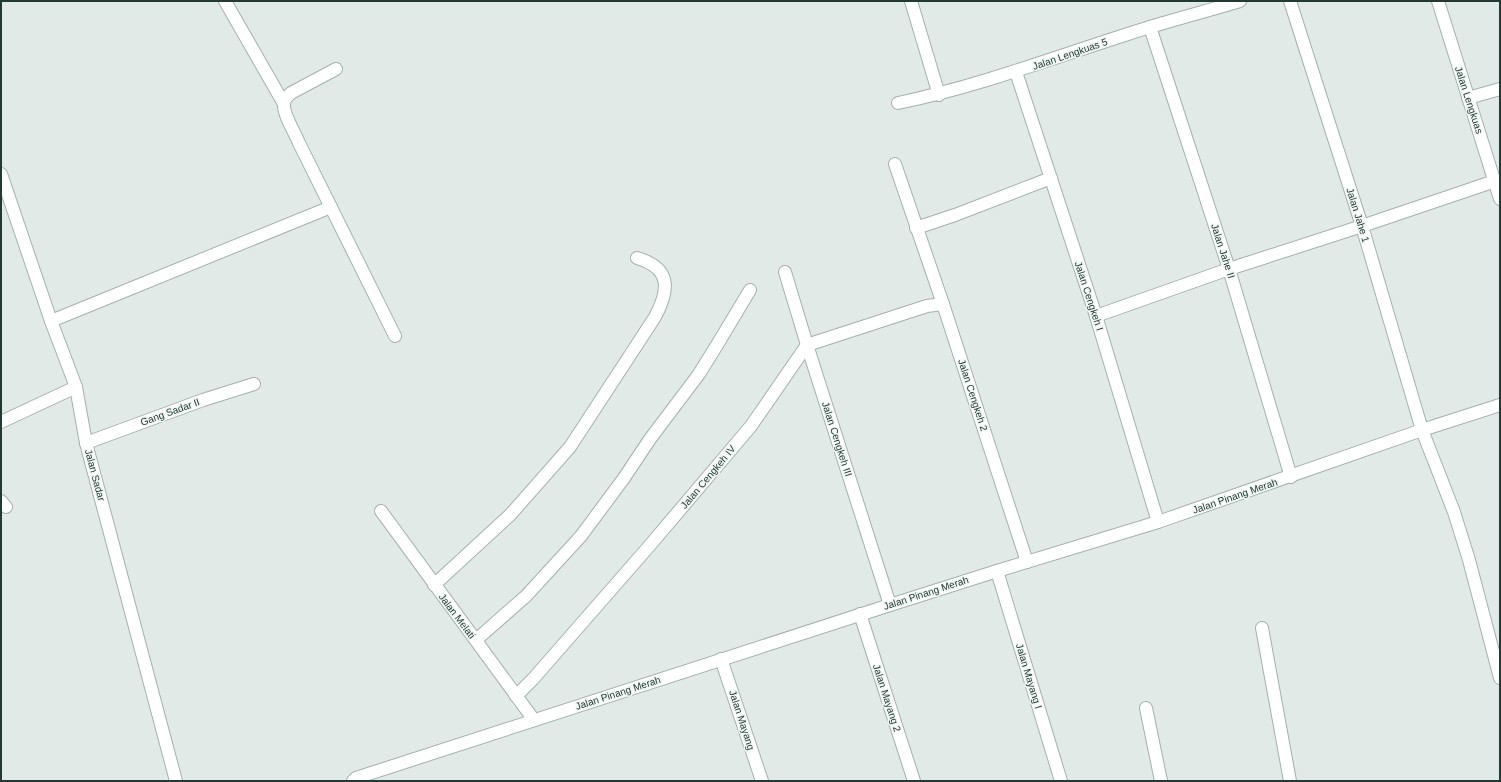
<svg xmlns="http://www.w3.org/2000/svg" width="1501" height="782" font-family="Helvetica,sans-serif">
<style>
.lines{fill:none;stroke-linecap:round;stroke-linejoin:round}
.minor-casing{stroke:#a4b1ad;stroke-width:14}
.minor{stroke:#fff;stroke-width:12}
.labels{text-anchor:middle;dominant-baseline:central;stroke-width:3;stroke-linejoin:round;paint-order:stroke}
.street-label{font-size:10px;fill:#233933;stroke:#f1f7f4}
</style>
<rect width="100%" height="100%" fill="#e1eae6"/>
<g class="lines">
<!-- minor casing -->
<g class="minor-casing">
<g id="minor">
<path d="M225,1L284,104"/>
<path d="M911,1L939,95"/>
<path d="M1290,1L1362,226L1422,430L1454,512L1469,560L1500,678"/>
<path d="M1438,1L1500,199"/>
<path d="M1150,27L1229,269L1291,477"/>
<path d="M336,69L291,93C288,96 284,99 284,104C283,114 295,133 299,143L395,336"/>
<path d="M1016,72L1096,316L1158,522"/>
<path d="M1468,98L1500,89"/>
<path d="M898,103C984,85 1066,53 1150,27C1180,18 1210,10 1240,1"/>
<path d="M895,164L943,304L1027,562"/>
<path d="M1,174L51,321L76,387L86,443L176,781"/>
<path d="M916,228L955,215L1051,178"/>
<path d="M785,272L807,345L890,605"/>
<path d="M1096,316L1229,269L1362,226L1495,181"/>
<path d="M51,321L331,207"/>
<path d="M1,422L76,387"/>
<path d="M86,443L203,400L254,384"/>
<path d="M1,501L6,507"/>
<path d="M381,511L534,720"/>
<path d="M997,571L1061,781"/>
<path d="M434,585L510,515L570,447L655,317C670,289 671,268 637,258"/>
<path d="M860,614L914,781"/>
<path d="M1262,628L1290,781"/>
<path d="M476,640L526,596L581,536L624,478L650,439L699,374L717,345L750,290"/>
<path d="M721,659L762,781"/>
<path d="M516,696L533,679L651,544L751,426L807,345L927,306L943,304"/>
<path d="M1146,708L1161,781"/>
<path d="M353,781L356,778L890,605L997,571L1158,522L1422,430L1500,405"/>
</g>
</g>
<!-- minor -->
<use href="#minor" class="minor"/>
</g>
<g class="labels">
<!-- street labels -->
<g class="street-label">
<text transform="translate(1070 54) rotate(-19)">Jalan Lengkuas 5</text>
<text transform="translate(1469 100) rotate(72)">Jalan Lengkuas</text>
<text transform="translate(1358 215) rotate(73)">Jalan Jahe 1</text>
<text transform="translate(1223 251) rotate(72)">Jalan Jahe II</text>
<text transform="translate(1089 296) rotate(72)">Jalan Cengkeh I</text>
<text transform="translate(973 395) rotate(72)">Jalan Cengkeh 2</text>
<text transform="translate(170 412) rotate(-20)">Gang Sadar II</text>
<text transform="translate(837 439) rotate(72)">Jalan Cengkeh III</text>
<text transform="translate(95 475) rotate(75)">Jalan Sadar</text>
<text transform="translate(708 477) rotate(-50)">Jalan Cengkeh IV</text>
<text transform="translate(1235 496) rotate(-19)">Jalan Pinang Merah</text>
<text transform="translate(926 593) rotate(-18)">Jalan Pinang Merah</text>
<text transform="translate(457 616) rotate(53)">Jalan Melati</text>
<text transform="translate(1029 676) rotate(73)">Jalan Mayang I</text>
<text transform="translate(618 693) rotate(-18)">Jalan Pinang Merah</text>
<text transform="translate(887 698) rotate(72)">Jalan Mayang 2</text>
<text transform="translate(742 720) rotate(72)">Jalan Mayang</text>
</g>
</g>
<!-- border -->
<rect width="1501" height="782" fill="none" stroke="#233933" stroke-width="4"/>
</svg>
